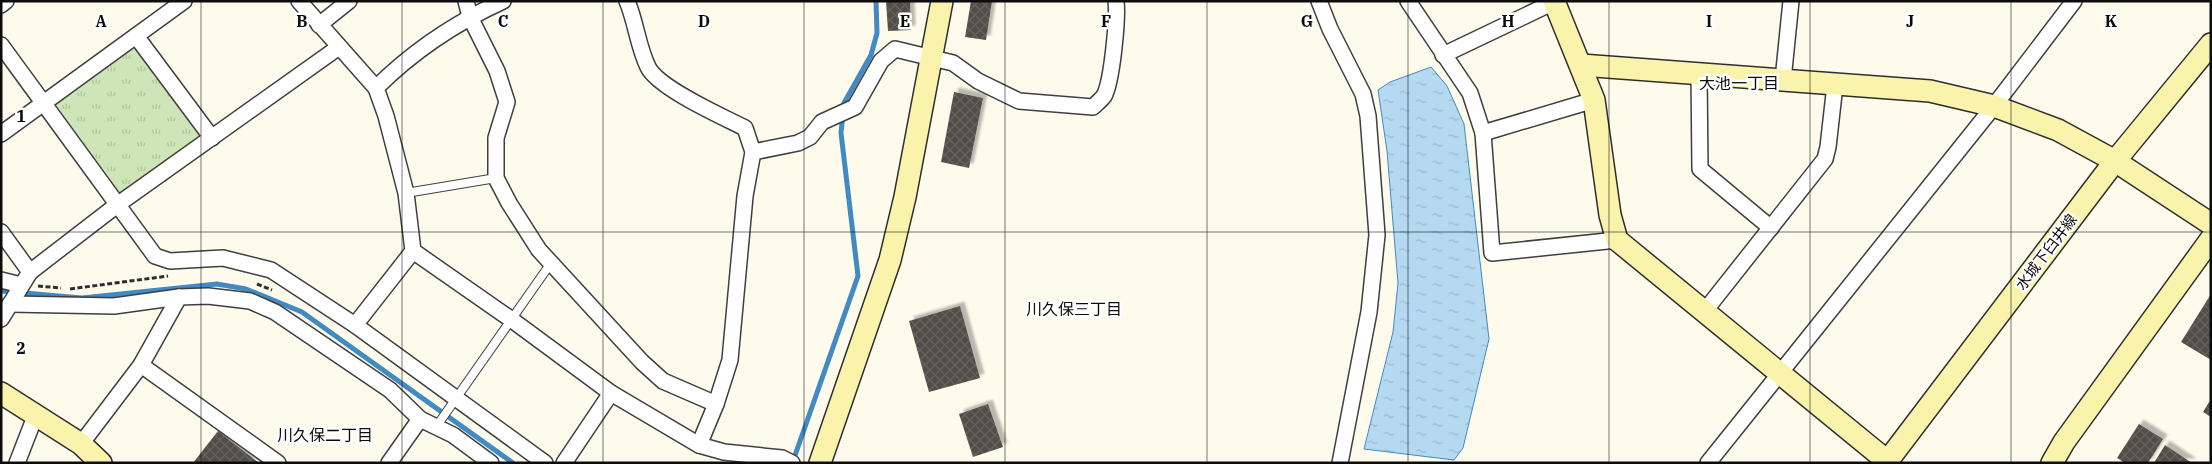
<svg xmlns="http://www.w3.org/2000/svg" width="2212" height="464" font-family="'IBM Plex Serif','Noto Sans JP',serif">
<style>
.grass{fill:url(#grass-tufts)}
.water{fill:url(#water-ripples);stroke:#408bc3}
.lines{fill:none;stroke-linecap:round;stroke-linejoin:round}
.stream{stroke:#408bc3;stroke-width:5}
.building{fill:url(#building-cross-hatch);filter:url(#shadow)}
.lane-casing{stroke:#3f3f3f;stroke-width:10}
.street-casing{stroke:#3f3f3f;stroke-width:18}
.secondary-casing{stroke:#2e2e2e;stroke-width:24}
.path{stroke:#2e2e2e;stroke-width:3;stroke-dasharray:5 2.5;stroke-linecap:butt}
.lane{stroke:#fff;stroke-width:8}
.street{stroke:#fff;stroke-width:15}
.secondary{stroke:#f9f3ab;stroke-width:21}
.grid{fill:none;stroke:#0c0c0c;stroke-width:1;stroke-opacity:0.55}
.labels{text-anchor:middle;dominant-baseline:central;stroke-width:5;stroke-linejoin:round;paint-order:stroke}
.street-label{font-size:15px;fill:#0c0c0c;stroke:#fff}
.neighbourhood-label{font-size:16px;fill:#0c0c0c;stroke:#fff}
.grid-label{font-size:16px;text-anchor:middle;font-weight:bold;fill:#0c0c0c;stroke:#fff;stroke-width:5;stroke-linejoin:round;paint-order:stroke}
</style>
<defs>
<pattern id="grass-tufts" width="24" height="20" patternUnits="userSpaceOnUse" patternTransform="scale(1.25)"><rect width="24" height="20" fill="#cee5b8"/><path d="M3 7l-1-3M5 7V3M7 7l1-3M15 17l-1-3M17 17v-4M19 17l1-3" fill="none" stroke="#b0c39d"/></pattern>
<pattern id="water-ripples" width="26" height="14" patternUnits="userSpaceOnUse" patternTransform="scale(1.25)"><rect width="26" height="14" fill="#b4d9f1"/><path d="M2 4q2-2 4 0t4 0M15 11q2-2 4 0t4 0" fill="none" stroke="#9ab9cd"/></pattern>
<pattern id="building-cross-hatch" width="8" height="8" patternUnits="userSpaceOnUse" patternTransform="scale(1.25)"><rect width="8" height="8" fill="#534d49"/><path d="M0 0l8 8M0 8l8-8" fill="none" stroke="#67625f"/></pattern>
<filter id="shadow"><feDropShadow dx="4.5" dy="-4.5" stdDeviation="1" flood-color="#0004"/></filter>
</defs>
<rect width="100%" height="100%" fill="#fefbec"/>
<!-- grass -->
<path class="grass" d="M136,36L212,138L117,205L43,103Z"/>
<!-- water -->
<path class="water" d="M1431,67L1447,86L1464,124L1489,339L1463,448L1454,460L1364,449L1393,332L1398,283L1387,151L1378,90L1390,82Z"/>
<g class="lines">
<!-- stream -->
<g class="stream">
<path d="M1,291L82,298L217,284L246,289L302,312L513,463"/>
<path d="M793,461L858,276L841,133L844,103L871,55L877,33L876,1"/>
</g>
</g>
<!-- building -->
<g class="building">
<path d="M886,1H910L911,30L888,31Z"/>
<path d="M971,1H992L986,40L965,37Z"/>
<path d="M954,92L983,98L969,168L941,162Z"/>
<path d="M2211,294V360L2181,342Z"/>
<path d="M960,306L980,378L929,392L909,321Z"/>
<path d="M2211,399V417L2203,412Z"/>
<path d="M988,404L1003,447L973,457L959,414Z"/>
<path d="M2139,424L2163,439L2148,463H2125L2117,458Z"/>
<path d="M218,431L259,463H193Z"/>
<path d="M2165,445L2192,463H2154Z"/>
</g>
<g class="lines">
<!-- lane casing -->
<g class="lane-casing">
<g id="lane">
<path d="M406,193L496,178"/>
<path d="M436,427L551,263"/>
</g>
</g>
<!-- street casing -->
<g class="street-casing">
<g id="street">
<path d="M299,1L376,88L386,116L406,193L413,251L512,320L611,393L699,445L724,452L782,458L792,463"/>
<path d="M466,1L470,17L497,71L507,102L496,138V178L509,203L539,250L642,362L663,381L716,404"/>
<path d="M627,1C636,22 638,47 648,67C658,88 723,117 745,128L753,152L745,196L730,360L716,404L699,445"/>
<path d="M1319,1L1330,29L1363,94L1368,116L1377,235L1369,312L1340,463"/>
<path d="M1408,1L1470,93L1483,133L1492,253L1617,240"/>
<path d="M1,5L6,1"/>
<path d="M319,25L349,1"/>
<path d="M136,36L212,138"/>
<path d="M1,45L155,256L170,261L223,258L271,270L355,325L545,463"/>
<path d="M1443,55L1554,2"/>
<path d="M1699,73L1700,169L1771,228"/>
<path d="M1783,80L1791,1"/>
<path d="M376,88C413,51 455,23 503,1"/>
<path d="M1483,133L1594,100"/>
<path d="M1,134L184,1"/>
<path d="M753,152L798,143L810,137L822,122L855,107L881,61L895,49L953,63L978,81L1019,101L1093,107C1096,104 1101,100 1104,96C1112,82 1118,18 1116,1"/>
<path d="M1,232L30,272"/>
<path d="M1,280L21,285"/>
<path d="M10,304L114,306L179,297L208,296L250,301L275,312L390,390L420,419L453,435L491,463"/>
<path d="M1704,312L1825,159L1828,147L1835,85"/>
<path d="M1,319L30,272L117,205L339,47"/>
<path d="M355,325L413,251"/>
<path d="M141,365L278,463"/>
<path d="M81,444L141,365L179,297"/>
<path d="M17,463L36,414"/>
<path d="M389,463L420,419"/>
<path d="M564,463L611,393"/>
<path d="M1708,463L1994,106L2074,1"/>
</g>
</g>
<!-- secondary casing -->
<g class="secondary-casing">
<g id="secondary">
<path d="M1554,1L1594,100L1610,215L1617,240L1887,461"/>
<path d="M1581,65L1930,91L1994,106L2058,130L2115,161L2211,224"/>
<path d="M1,393L81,444L101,463"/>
<path d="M820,463L890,260L905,197L942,1"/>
<path d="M1886,463L2115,161L2211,44"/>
<path d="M2052,463L2064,442L2211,239"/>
</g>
</g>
<!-- path -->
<g class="path">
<path d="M257,284L272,290"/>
<path d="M38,286L61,288"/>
<path d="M70,289L168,276"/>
</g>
<!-- lane -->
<use href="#lane" class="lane"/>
<!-- street -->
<use href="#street" class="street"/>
<!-- secondary -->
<use href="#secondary" class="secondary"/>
</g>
<!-- grid -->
<path class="grid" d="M201,1V463M402,1V463M603,1V463M804,1V463M1005,1V463M1207,1V463M1408,1V463M1609,1V463M1810,1V463M2011,1V463M1,232H2211"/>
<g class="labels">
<!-- street labels -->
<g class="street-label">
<text transform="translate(2046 252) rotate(-53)">水城下臼井線</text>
</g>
<!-- neighbourhood labels -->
<g class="neighbourhood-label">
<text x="1739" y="83">大池一丁目</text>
<text x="1074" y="309">川久保三丁目</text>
<text x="325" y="435">川久保二丁目</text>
</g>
</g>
<g class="grid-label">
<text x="101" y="27">A</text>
<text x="302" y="27">B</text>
<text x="503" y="27">C</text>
<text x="704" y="27">D</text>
<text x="905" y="27">E</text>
<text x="1106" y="27">F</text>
<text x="1307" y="27">G</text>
<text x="1508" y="27">H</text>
<text x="1709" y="27">I</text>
<text x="1910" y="27">J</text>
<text x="2111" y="27">K</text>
<text x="21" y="122">1</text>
<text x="21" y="354">2</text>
</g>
<!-- border -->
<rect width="2212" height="464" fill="none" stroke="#0c0c0c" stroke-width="5"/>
</svg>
